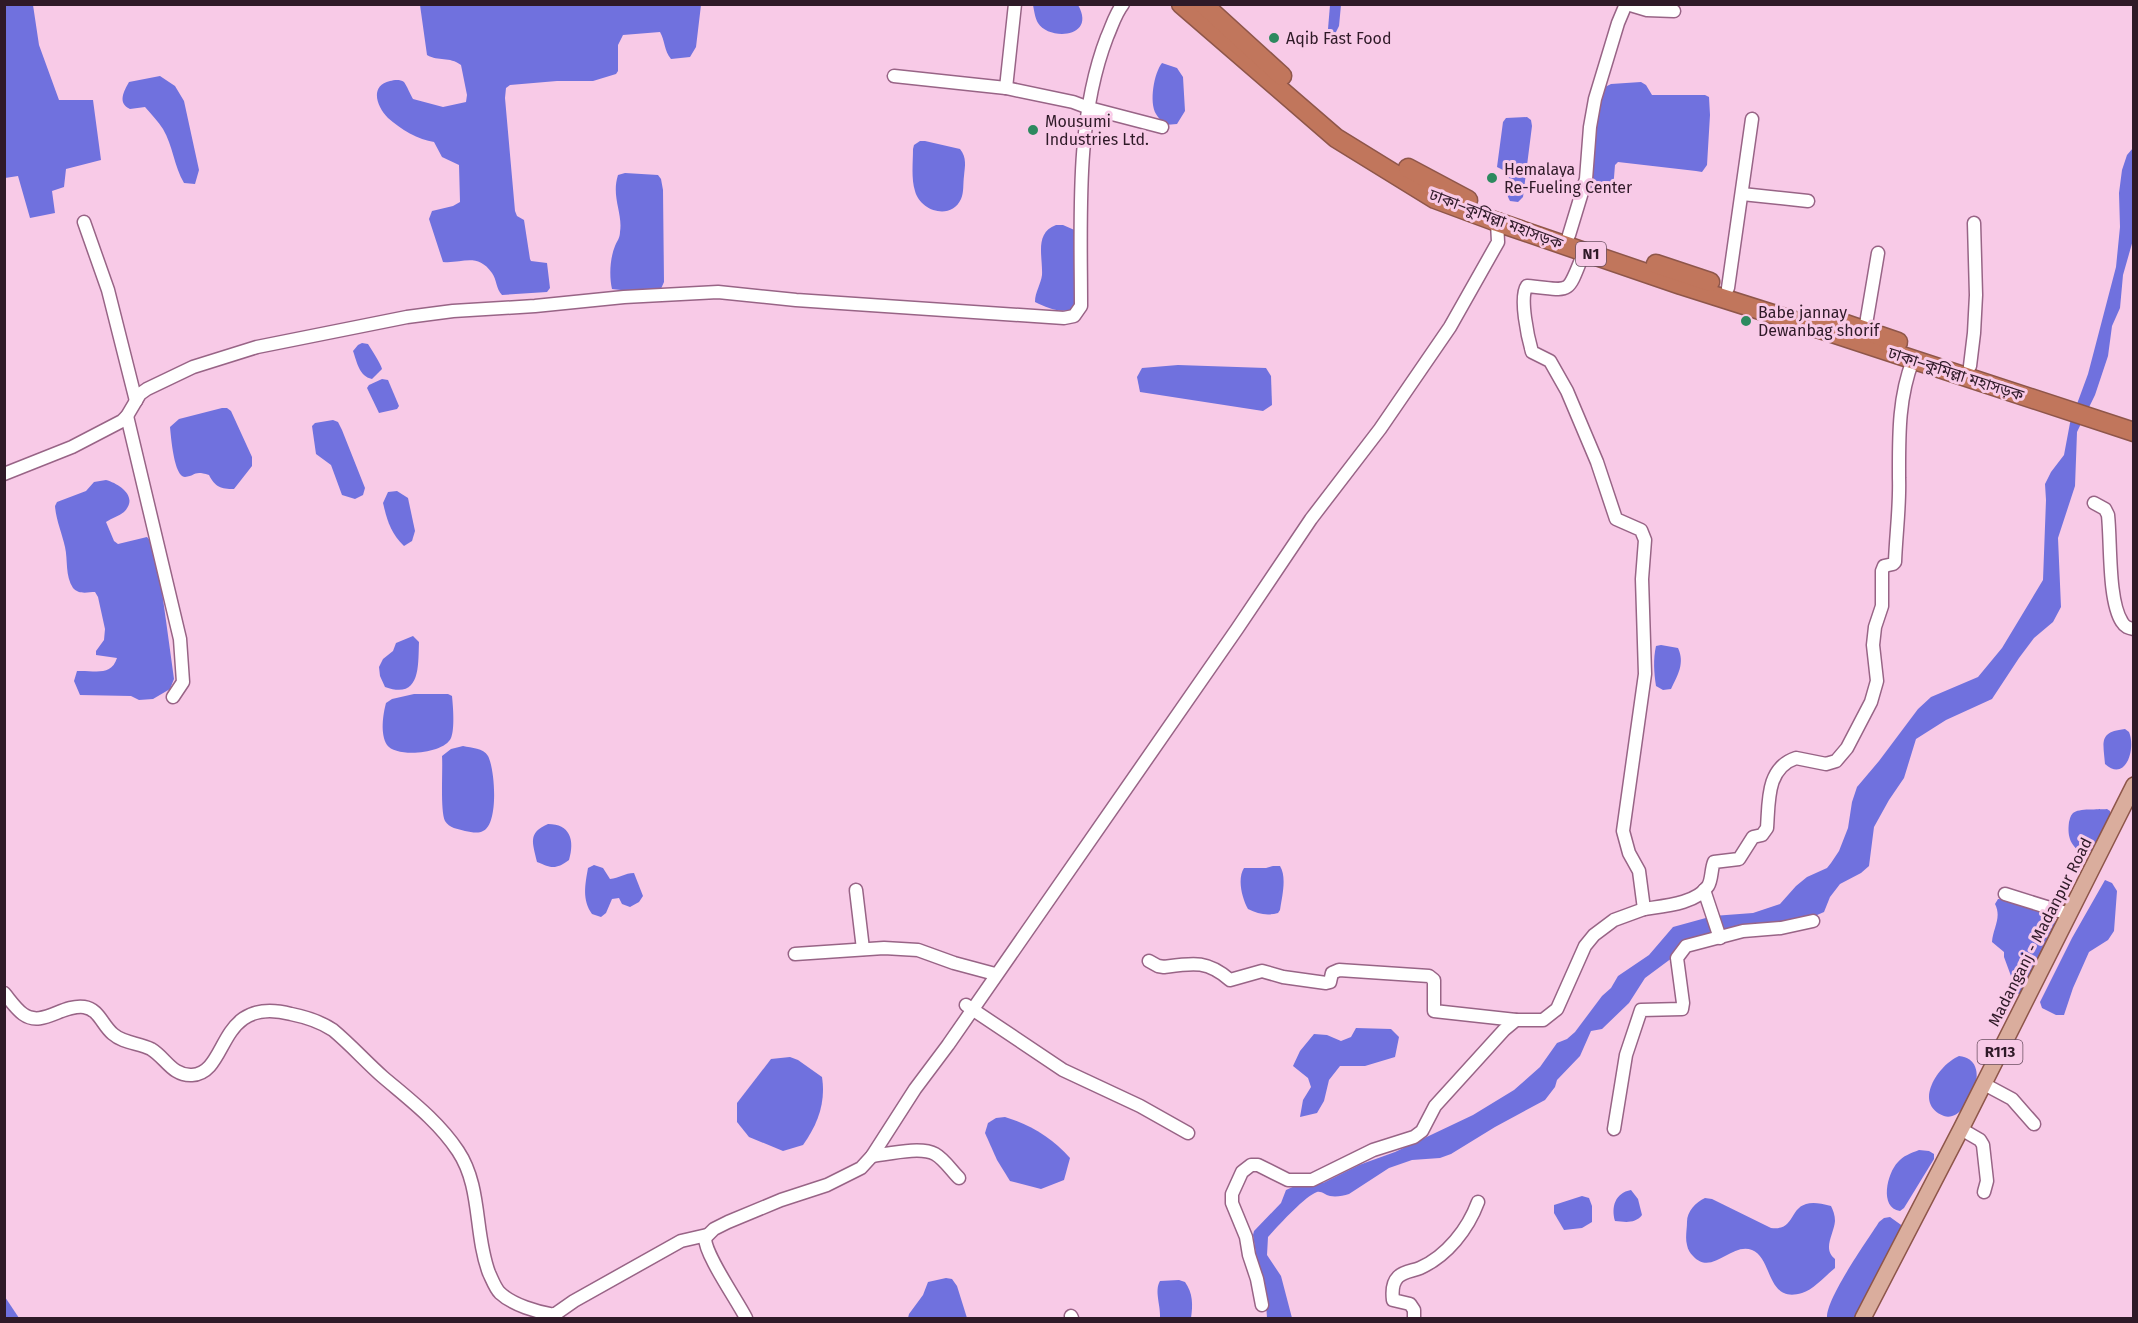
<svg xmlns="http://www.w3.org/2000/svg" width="2138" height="1323" font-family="'Fira Sans','Noto Sans Bengali',sans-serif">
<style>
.water{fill:#7071de}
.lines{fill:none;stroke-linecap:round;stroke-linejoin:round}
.minor-casing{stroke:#986486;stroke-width:15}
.major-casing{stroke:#8e564a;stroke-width:18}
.highway-casing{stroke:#8e564a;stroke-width:21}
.minor{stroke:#fff;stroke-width:12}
.major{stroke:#daad9d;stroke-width:15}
.highway{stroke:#c1765c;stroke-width:18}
.poi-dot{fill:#2d895f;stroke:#f8cae7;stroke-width:2}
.labels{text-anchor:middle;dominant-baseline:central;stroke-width:6;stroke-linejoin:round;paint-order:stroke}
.shield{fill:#f8cae7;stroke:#6b4f61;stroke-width:1.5}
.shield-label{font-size:15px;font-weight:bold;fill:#2f1a28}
.poi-label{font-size:16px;fill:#2f1a28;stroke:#f8cae7;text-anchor:start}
.street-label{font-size:16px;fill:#2f1a28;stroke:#f8cae7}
</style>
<rect width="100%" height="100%" fill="#f8cae7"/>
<!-- water -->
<g class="water">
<path d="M4,5H33L39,45L59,100H93L101,160L66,169L64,187L52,191L55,213L30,218L18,176L5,178Z"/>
<path d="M420,5H701L696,47L690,57L671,59C664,51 665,40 660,32L623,35L618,45V71L616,74L593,81H557L510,85L506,88L505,98L515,211L517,216L524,220L530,259L531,261L547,263L550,288L547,292L502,295C496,289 497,280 492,273C477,252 462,264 443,262L429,219L432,211L453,206L460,202L459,165L442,157L434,142C419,140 400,129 388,118C377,107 369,86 390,81C394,80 400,79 404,82C407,86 410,94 413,99L443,107L466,102L467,95L461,65C449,56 439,62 427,55Z"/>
<path d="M1033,5H1078C1097,38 1049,41 1038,23C1035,18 1034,10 1033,5Z"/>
<path d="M1330,5H1341L1339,26L1335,34L1329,32L1328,29Z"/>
<path d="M1162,63L1177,68L1183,77L1185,111L1177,124L1165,125C1162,121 1158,118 1156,114C1149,102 1154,73 1162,63Z"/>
<path d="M160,76L175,86L184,101L199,170L195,184L184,183C174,166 173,146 163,129C158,121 151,114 145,107L130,109C117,103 124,91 129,82Z"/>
<path d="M1641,82L1646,85L1652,95H1705L1709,97L1710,115L1707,165L1702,172L1696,171L1618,162L1615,165L1613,190L1603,192L1590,191L1593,145L1602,94L1605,87L1611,84Z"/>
<path d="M1527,117L1531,120L1532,126L1523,197L1518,202L1510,201C1504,191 1509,184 1509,173L1497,167L1503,122L1506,118Z"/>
<path d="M920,141H925L960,149C967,158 965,166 964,176C963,183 964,193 961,199C951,221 920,211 915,191C911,179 913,162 913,149L914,145Z"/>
<path d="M2133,148V240L2123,275L2120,308L2112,326L2108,356L2095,395L2077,432L2075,486L2058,538L2061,607L2053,622L2034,638L2019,658L1992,699L1946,720L1916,739L1904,778L1889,800L1874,827L1869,866L1861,873L1840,884L1830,897L1824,912L1808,919L1739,927L1676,955L1645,978L1629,1003L1602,1029L1591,1031L1580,1056L1557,1080L1555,1087L1545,1100L1495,1127L1451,1154L1440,1158L1412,1160L1389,1168L1349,1194C1343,1196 1336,1197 1330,1196C1325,1195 1322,1191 1317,1192C1305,1196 1277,1227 1268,1237L1267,1255L1281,1276L1292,1318H1267L1265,1289L1259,1273L1253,1235L1254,1231L1281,1203L1286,1190L1297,1185L1323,1183L1359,1165L1395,1152L1473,1115L1514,1090L1540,1067L1557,1043L1567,1039L1575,1032L1602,996L1611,988L1618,976L1649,955L1673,927L1713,916L1753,913L1780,904L1796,886L1807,877L1827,868L1831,863L1839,851L1848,828L1852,802L1857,787L1879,761L1918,709L1931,697L1978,677L2002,648L2043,580L2046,500L2045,484L2051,472L2064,455L2070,423L2088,374L2116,267L2120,227L2119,193L2122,170L2127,155Z"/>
<path d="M625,173L658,175L661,179L663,190L664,282L660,291L647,293L612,289C609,276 610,258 615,246C617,241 620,238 620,232C623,213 611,197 618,175Z"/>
<path d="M1056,225H1063L1079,232L1075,309C1060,314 1048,308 1035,302C1035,292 1041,284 1042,275C1043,257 1034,233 1056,225Z"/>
<path d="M362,343L368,344C371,349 381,364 382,369L372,379C359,376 357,362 353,351L358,345Z"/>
<path d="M1178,365L1266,368L1271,376L1272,405L1263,411L1140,392L1137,377L1142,368Z"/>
<path d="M382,379L388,380L399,406L397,409L379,413L367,388L369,385Z"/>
<path d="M222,408H227L231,411L252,457V466L234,489C221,489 215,487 209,475C193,470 196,476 185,477C174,477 171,437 170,427L179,419Z"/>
<path d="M333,420L338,422L342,430L365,488L363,495L355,499L342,495L331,465L316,454L312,426L315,423Z"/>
<path d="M106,480C120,484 139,497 124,512C119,516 112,518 106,522L114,541L118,544L147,537L156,548L174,679L170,689L153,699L139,700L131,696L80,695L74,681L77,671C94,670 111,677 117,658L96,655V651L104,640L105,629L98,597L95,592C88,592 79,595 73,588C65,576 68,560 65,547C62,533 56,520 55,506L57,502L86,491L94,482Z"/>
<path d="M397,491L408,498L415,531L412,541L404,546C391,534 387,520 383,503L388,492Z"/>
<path d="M413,636L419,642C418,666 421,700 385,687L380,676L379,667L383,659L393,651L396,643Z"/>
<path d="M1661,645L1678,648C1685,663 1678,675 1671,689L1663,690L1656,686C1654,673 1653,659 1656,646Z"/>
<path d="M414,694H448L452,696C453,706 455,729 451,738C444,754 396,758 387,745C380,734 383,714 386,703L392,699Z"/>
<path d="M2125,729L2129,732C2136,748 2126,783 2105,764C2103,741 2099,732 2125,729Z"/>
<path d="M463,746C472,748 483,748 488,756C495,769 499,824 483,831C478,834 471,832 465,831C458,829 449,828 445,821C440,810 443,770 442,756L451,749Z"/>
<path d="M2107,809L2110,811C2111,823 2096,852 2084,855C2071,846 2067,838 2069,822C2070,819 2070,816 2073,813C2079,808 2098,810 2107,809Z"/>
<path d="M548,824C570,824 575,840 569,860C555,870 552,868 537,862C533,843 527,833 548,824Z"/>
<path d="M594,865L603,868L610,879C619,878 625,873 634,873L643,896L639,902L630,907L622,904L619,898L612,899L606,913L601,917L592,914C582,900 585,885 588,868Z"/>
<path d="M1273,866H1280C1287,877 1282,897 1280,910L1278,913C1267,916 1258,914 1248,909C1242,898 1237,879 1244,868H1266Z"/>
<path d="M2105,880L2112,883L2117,891L2114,931L2108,940L2089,952L2073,988L2064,1015H2056L2042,1008L2040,1002L2072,938Z"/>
<path d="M1998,899C2010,899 2045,909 2053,918C2056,921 2056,924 2057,927L2023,995L2010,991L2011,976L2004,957V952L1992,942C1993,928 2002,918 1995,904Z"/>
<path d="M1356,1028L1391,1029L1399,1037L1395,1057L1365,1066H1340L1329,1080L1324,1101L1317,1113L1300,1117L1303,1100L1311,1087L1308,1078L1293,1066L1300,1051L1314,1034L1327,1035L1341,1041L1351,1037Z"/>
<path d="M1959,1056C1996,1059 1967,1124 1944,1116C1912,1104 1938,1065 1959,1056Z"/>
<path d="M790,1057L798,1060L822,1077C826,1102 818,1124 803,1145L783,1151L749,1137L737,1122V1103L771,1059Z"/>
<path d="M1005,1117C1031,1125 1052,1138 1070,1158L1064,1180L1041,1189L1010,1181L997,1160L985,1133L988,1123L996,1118Z"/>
<path d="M1919,1150L1929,1151L1934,1154V1159L1904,1208L1900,1211C1879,1208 1887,1173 1898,1162C1903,1156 1911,1153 1919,1150Z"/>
<path d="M1631,1190L1638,1199L1642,1215C1635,1224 1625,1222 1615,1221C1611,1207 1615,1193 1631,1190Z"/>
<path d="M1582,1196L1589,1198L1592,1206V1222L1582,1228L1564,1230L1554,1213V1205Z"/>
<path d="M1705,1198L1712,1199L1771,1228C1802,1232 1783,1192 1831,1206C1833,1210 1835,1215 1835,1221C1834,1234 1822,1249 1835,1259V1268C1825,1276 1813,1290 1802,1293C1766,1304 1773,1258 1752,1250C1731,1242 1712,1277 1693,1256C1690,1253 1688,1250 1687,1245C1685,1238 1687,1229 1687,1222C1687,1211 1696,1202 1705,1198Z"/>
<path d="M1890,1217L1904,1227L1858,1318H1827C1826,1298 1867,1241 1879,1222L1884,1218Z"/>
<path d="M946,1278L952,1279L957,1286L967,1318H908L909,1314L923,1295L928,1282Z"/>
<path d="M1179,1280L1185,1282C1193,1293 1193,1305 1191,1318H1160C1161,1306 1154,1291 1160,1281Z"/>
<path d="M5,1297L19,1318H5Z"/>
</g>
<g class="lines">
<!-- minor casing -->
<g class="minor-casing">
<g id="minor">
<path d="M1627,4L1647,10L1674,11"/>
<path d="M894,76L1006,88L1073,102L1089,108L1162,127"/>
<path d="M1006,88L1015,4"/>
<path d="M1742,194L1808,201"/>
<path d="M84,222L108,290L136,401"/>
<path d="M1569,235L1586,179L1590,127L1595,99L1618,23L1626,4"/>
<path d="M1728,288L1752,119"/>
<path d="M1865,330L1878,253"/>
<path d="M1970,366L1974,333L1976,295L1974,223"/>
<path d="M127,416L180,639L183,682L173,697"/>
<path d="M4,474L72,447L122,421L127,416L140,394L147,389L193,367L257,347L407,317L453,311L535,306L624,297L718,292L796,300L1064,318L1074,316L1081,306C1081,218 1075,120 1107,37C1112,26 1115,14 1123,4"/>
<path d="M2094,503L2105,509L2108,515C2111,542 2108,601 2122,622C2125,627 2128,628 2134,629"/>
<path d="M856,890L863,949"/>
<path d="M1704,890L1720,938"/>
<path d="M2005,894L2069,914"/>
<path d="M1644,909C1663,906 1696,904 1708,886C1712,880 1711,869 1714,862L1739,859L1753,837L1762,835L1767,828C1769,802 1766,768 1796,758L1826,764L1836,761L1847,748L1871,702L1877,681L1873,645L1875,627L1882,606V571L1884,566L1893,564L1895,562C1896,534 1900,506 1899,478C1899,438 1898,398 1913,360"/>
<path d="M795,954L884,948L918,950L954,963L995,974"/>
<path d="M1149,961L1158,966L1164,967C1193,963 1207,960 1230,980L1262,971L1283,977L1326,983L1330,982L1332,973L1339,970L1429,976L1434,980V1011L1516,1020"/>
<path d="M4,993C10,1000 16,1009 23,1014C42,1028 62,1004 84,1007C99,1009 102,1025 113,1034C123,1043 139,1043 151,1049C166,1058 172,1076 192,1075C230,1073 216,995 291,1014C306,1017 321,1022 333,1030C351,1045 366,1062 383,1077C410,1100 438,1121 458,1151C482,1187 474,1233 489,1273C492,1279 495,1288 500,1293C513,1305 537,1312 554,1315L574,1301L681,1241L707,1235"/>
<path d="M966,1005L1063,1070L1140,1106L1188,1133"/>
<path d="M1984,1084L2012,1099L2034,1124"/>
<path d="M1614,1129L1626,1055L1641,1010L1682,1009L1683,1003L1677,958L1686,946L1743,931L1781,928L1813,921"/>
<path d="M1961,1129L1980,1140L1983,1145L1987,1181L1984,1192"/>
<path d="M872,1156C888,1154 921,1146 935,1154C944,1159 951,1170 959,1178"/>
<path d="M1262,1305L1257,1279L1249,1255L1246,1237L1232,1203V1194L1242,1172L1251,1165H1258L1288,1180H1312L1373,1150L1414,1137L1422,1131L1435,1106L1504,1030L1516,1020H1543L1557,1009L1585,946L1594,935L1614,920L1644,909L1639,871L1629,853L1623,831L1645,674L1642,579L1645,540L1641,530L1616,519L1597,462L1567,391L1550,361L1532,352C1528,338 1519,297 1527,286C1573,290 1566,297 1584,252"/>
<path d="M1071,1316L1072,1318"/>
<path d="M746,1318C737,1300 705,1255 705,1238L714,1229L728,1222L781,1200L827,1185L861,1168L872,1156L915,1089L948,1045L1237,629L1311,519L1380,429L1450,327L1498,242L1497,222"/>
<path d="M1414,1318V1310L1410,1304L1393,1300C1392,1292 1392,1283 1398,1277C1404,1271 1413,1271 1420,1268C1447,1256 1468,1229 1478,1202"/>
</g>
</g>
<!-- major casing -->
<g class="major-casing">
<path id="major" d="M1863,1318L1961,1129L2134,785"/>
</g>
<!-- highway casing -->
<g class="highway-casing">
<g id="highway">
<path d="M1181,4L1336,138L1435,199L1497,222L1681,285L1823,330L2134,432"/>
<path d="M1203,4L1282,76"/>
<path d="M1408,168L1468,200"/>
<path d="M1656,264L1710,282"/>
<path d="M1828,318L1898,342"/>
</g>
</g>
<!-- minor -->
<use href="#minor" class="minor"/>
<!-- major -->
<use href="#major" class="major"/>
<!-- highway -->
<use href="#highway" class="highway"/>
</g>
<!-- markers -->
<g class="poi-dot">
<circle cx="1274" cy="38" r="6"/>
<circle cx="1033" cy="130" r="6"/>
<circle cx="1492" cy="178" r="6"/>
<circle cx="1746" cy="321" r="6"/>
</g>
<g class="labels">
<!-- shield labels -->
<g class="shield">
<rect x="1576" y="242" width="30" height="24" rx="4.5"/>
<rect x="1977.5" y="1040" width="45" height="24" rx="4.5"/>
</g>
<g class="shield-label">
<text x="1591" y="254">N1</text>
<text x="2000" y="1052">R113</text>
</g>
<!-- poi labels -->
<g class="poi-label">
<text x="1286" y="38">Aqib Fast Food</text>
<text x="1045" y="121">Mousumi<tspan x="1045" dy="18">Industries Ltd.</tspan></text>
<text x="1504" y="169">Hemalaya<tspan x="1504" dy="18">Re-Fueling Center</tspan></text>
<text x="1758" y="312">Babe jannay<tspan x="1758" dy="18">Dewanbag shorif</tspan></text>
</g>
<!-- street labels -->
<g class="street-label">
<text transform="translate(1496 219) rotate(21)">ঢাকা–কুমিল্লা মহাসড়ক</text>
<text transform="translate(1956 374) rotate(18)">ঢাকা–কুমিল্লা মহাসড়ক</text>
<text transform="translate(2040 932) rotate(-63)">Madanganj - Madanpur Road</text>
</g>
</g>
<!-- border -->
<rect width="2138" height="1323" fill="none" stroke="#2f1a28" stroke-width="12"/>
</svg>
